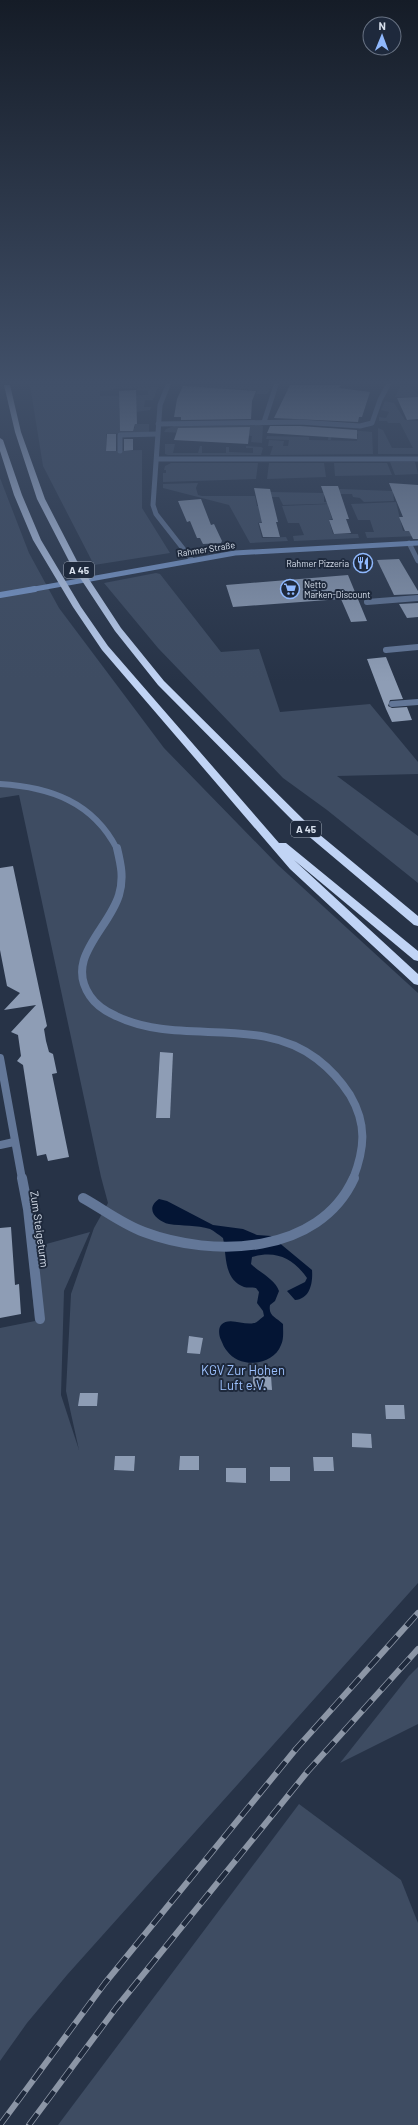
<svg xmlns="http://www.w3.org/2000/svg" width="418" height="2125" font-family="Barlow,sans-serif">
<style>
.green{fill:#3e4c62}
.water{fill:#041534}
.building{fill:#8e9db5}
.lines{fill:none;stroke-linecap:round;stroke-linejoin:round}
.lane-far3{stroke:#637798;stroke-width:5}
.lane-far2{stroke:#637798;stroke-width:6}
.lane-far1{stroke:#637798;stroke-width:8}
.lane{stroke:#637798;stroke-width:10}
.street-far2{stroke:#637798;stroke-width:5}
.street-far1{stroke:#637798;stroke-width:8}
.street{stroke:#637798;stroke-width:10}
.secondary-far1{stroke:#7d9dd1;stroke-width:5}
.secondary{stroke:#7d9dd1;stroke-width:6}
.highway{fill:#c1d4f5;fill-rule:evenodd}
.rail-casing{stroke:#8c96a6;stroke-width:6}
.rail{stroke:#1e293c;stroke-width:4.5;stroke-dasharray:14;stroke-linecap:butt}
.labels{text-anchor:middle;dominant-baseline:central;stroke-width:4;stroke-linejoin:round;paint-order:stroke}
.far-street-label{font-size:9px;fill:#d8e0ed;stroke:#1e293c}
.far-poi-label{font-size:9px;fill:#d8e0ed;stroke:#1e293c;text-anchor:end}
.shield{fill:#1e293c;stroke:#a0a9b8;stroke-width:1}
.shield-label{font-size:10px;font-weight:bold;fill:#d8e0ed}
.street-label{font-size:11px;fill:#d8e0ed;stroke:#1e293c}
.near-park-label{font-size:13px;fill:#9cc0fd;stroke:#1e293c}
</style>
<rect width="100%" height="100%" fill="#273347"/>
<!-- green -->
<g class="green">
<path d="M30,385H155L159,386L125,388L113,385L122,388L100,391V396L148,395V390H137V388L158,387L153,400H145L144,407H151L150,410L136,412L134,407L119,408L120,429L135,428V424H149V433L106,434V451L142,450V508L170,553L94,565L43,466Z"/>
<path d="M191,385H272L267,394H256L258,390L196,387Z"/>
<path d="M401,385H409L418,395V410L412,397H395Z"/>
<path d="M385,401L394,403L405,420L418,421V454H378V428L383,430L392,448H413L400,423H388L387,421H379V417L386,418L389,412L381,410Z"/>
<path d="M260,425L263,426L262,443L251,442L252,436L164,432L166,429L174,426Z"/>
<path d="M329,428L372,432L373,454L270,455L273,446H268L269,440L284,441L283,446H288L289,440L266,439L267,436L309,437V440L357,441L358,434L332,432L331,440H328Z"/>
<path d="M165,444H175L173,453H198L200,446H202V453H226V447H229V452L253,453V448H246V446L261,447L263,448L261,455H168L165,454Z"/>
<path d="M390,462H415L418,474L395,475Z"/>
<path d="M171,463H258L256,479L163,482V473H166V470H164L165,466Z"/>
<path d="M269,463H324L326,477L267,479Z"/>
<path d="M334,463H387L392,475L335,476Z"/>
<path d="M0,478L29,553L59,608L164,748L278,865L418,993V1583L67,1975L27,2023L0,2061V1328L35,1321L28,1249L90,1232L64,1291L61,1395L79,1450L66,1391L71,1294L94,1228L108,1203L101,1177L19,795L0,798Z"/>
<path d="M198,483L196,488L198,495L202,496H255L257,506H260L259,509L263,522L258,523L262,538L286,537L288,541L250,543L229,505L163,488V484Z"/>
<path d="M340,489L393,491L394,501L364,502L360,498L353,497L352,494H333Z"/>
<path d="M271,492L324,493V502L347,503L283,505L279,497H264Z"/>
<path d="M396,502L403,531H410L418,536L367,538L365,532H374L370,520H358L351,504Z"/>
<path d="M330,504L328,506L332,519L329,520L333,534H358L359,538L294,541L293,536L304,535L299,523H288L282,506Z"/>
<path d="M156,573L160,574L221,652L259,649L280,712L370,704L418,762V774L337,776L418,836V883L327,810L283,778L158,648L104,583Z"/>
<path d="M418,1667V1724L340,1763L409,1676Z"/>
<path d="M299,1804L401,1880L418,1923V2125H58Z"/>
</g>
<!-- water -->
<path class="water" d="M159,1199L167,1201L213,1225L243,1229L257,1235L271,1236L312,1270C313,1283 310,1299 295,1300L287,1291L305,1282L307,1278C293,1258 276,1250 252,1257L251,1264C260,1273 275,1279 279,1291L275,1301L270,1305C268,1316 276,1317 283,1324C283,1331 284,1339 281,1345C273,1366 240,1369 227,1351C224,1348 223,1344 221,1340C219,1336 218,1329 221,1325C229,1316 244,1326 254,1323C257,1323 261,1318 264,1316L263,1311L257,1303L259,1292L256,1288C252,1287 247,1288 244,1287C223,1279 227,1255 223,1238C219,1235 214,1231 210,1229C197,1225 182,1226 169,1224C157,1221 144,1209 159,1199Z"/>
<!-- building -->
<g class="building">
<path d="M290,385H341L339,388L370,392L362,417H359L358,422L274,418Z"/>
<path d="M183,386L256,391L252,401L251,419L181,420V417H174L177,399Z"/>
<path d="M136,390L137,424H135L133,431H120L119,391Z"/>
<path d="M418,397V419L407,420L397,398Z"/>
<path d="M270,426H300L357,430V439L267,433Z"/>
<path d="M250,427L248,444L174,440L178,428Z"/>
<path d="M107,434H116V451H106Z"/>
<path d="M124,439H133V450L124,451Z"/>
<path d="M389,483L418,485V539H413L409,531H405L399,517H403Z"/>
<path d="M321,486H338L349,519H346L351,533L334,534L329,520H333Z"/>
<path d="M254,488L270,489L278,522H276L280,537H263L259,523H262Z"/>
<path d="M201,499L211,525L214,524L222,541L221,543L203,544L200,538H197L190,521L187,522L178,501Z"/>
<path d="M399,559L418,591V594L394,595L377,560Z"/>
<path d="M348,575L367,621L351,622L341,599L233,607L226,585Z"/>
<path d="M418,603V617L407,618L399,604Z"/>
<path d="M386,657L403,699L390,700L388,706L392,708L407,707L412,720L392,722L386,709L367,659Z"/>
<path d="M13,866L47,1026L44,1029L46,1041L49,1052L53,1054L57,1073L52,1074L69,1157L48,1161L46,1154L37,1156L23,1065L17,1061L21,1056L18,1035L11,1032L36,1005L4,1010L20,993L7,986L0,950V868Z"/>
<path d="M160,1052L173,1053L170,1118H156Z"/>
<path d="M11,1227L15,1285L19,1284L21,1314L0,1318V1228Z"/>
<path d="M189,1336L203,1338L200,1354L187,1353Z"/>
<path d="M253,1376H271L272,1390L253,1389Z"/>
<path d="M80,1393H98L97,1406H78Z"/>
<path d="M385,1405H404L405,1419H386Z"/>
<path d="M352,1433L371,1434L372,1448L352,1447Z"/>
<path d="M115,1456H135L134,1471L114,1470Z"/>
<path d="M180,1456H199V1470H179Z"/>
<path d="M313,1457H333L334,1471H314Z"/>
<rect x="270" y="1467" width="20" height="14"/>
<path d="M226,1468H246V1483L226,1482Z"/>
</g>
<g class="lines">
<!-- lane-far3 -->
<path class="lane-far3" d="M120,451V435L157,434"/>
<!-- lane-far2 -->
<g class="lane-far2">
<path d="M367,602L418,598"/>
<path d="M386,650L418,647"/>
<path d="M392,704L418,702"/>
<path d="M0,784C50,787 93,802 117,849"/>
</g>
<!-- lane-far1 -->
<path class="lane-far1" d="M117,848C121,865 124,878 119,895C109,929 64,958 90,996C96,1005 107,1012 116,1016C180,1047 258,1014 317,1059C330,1069 341,1081 350,1095C367,1124 365,1148 353,1179"/>
<!-- lane -->
<path class="lane" d="M83,1198C103,1209 122,1224 144,1232C213,1258 319,1255 354,1178"/>
<!-- street-far2 -->
<g class="street-far2">
<path d="M168,385L160,405L153,505L156,514L192,560"/>
<path d="M264,422L276,385"/>
<path d="M158,424L300,422L360,426L372,423L380,400L388,385"/>
<path d="M157,459H418"/>
<path d="M409,543L418,561"/>
</g>
<!-- street-far1 -->
<g class="street-far1">
<path d="M0,1058L22,1179"/>
<path d="M0,1145L14,1142"/>
</g>
<!-- street -->
<path class="street" d="M22,1178L28,1209L40,1319"/>
<!-- secondary-far1 -->
<path class="secondary-far1" d="M29,590L235,553L418,543"/>
<!-- secondary -->
<path class="secondary" d="M0,595L35,589"/>
<!-- highway -->
<g class="highway">
<path d="M4,385H10L21,432L45,499L77,561L121,628L164,681L314,830L418,916V926L414,925L306,834L158,685L115,631L69,561L37,499L15,432Z"/>
<path d="M0,438L3,440L22,495L41,540L81,607L108,646L279,843H286L418,951V961L414,960L294,860L418,974V985L414,984L290,869L102,650L73,607L33,540L14,495L0,451Z"/>
</g>
<!-- rail casing -->
<g class="rail-casing">
<g id="rail">
<path d="M0,2125L105,1983L296,1749L418,1613"/>
<path d="M29,2125L116,2008L308,1771L418,1649"/>
</g>
</g>
<!-- rail -->
<use href="#rail" class="rail"/>
</g>
<!-- sky -->
<linearGradient id="sky" x2="0" y2="1"><stop stop-color="#151c27"/><stop offset="0.56" stop-color="#415069"/><stop offset="1" stop-color="#415069" stop-opacity="0"/></linearGradient>
<rect width="418" height="682" fill="url(#sky)"/>
<!-- icons -->
<defs>
<g id="restaurant-ring" transform="scale(1)"><circle r="9.5" fill="#1e293c" stroke="#8fb8fd" stroke-width="1.5"/><path d="M-5-6h1v4h1v-4h1v4h1v-4h1v5L-1.5 .5V6h-2V.5L-5-1ZM5-6V6H3V1.5H1.5Q1.5-4 5-6Z" fill="#8fb8fd"/></g>
<g id="supermarket-ring" transform="scale(1)"><circle r="9.5" fill="#1e293c" stroke="#8fb8fd" stroke-width="1.5"/><path d="M-6-5.5h2.5l.6 2H6L4.5 2H-2.5L-4.4-4H-6ZM-1.5 3.2a1.3 1.3 0 1 0 .1 0ZM3 3.2a1.3 1.3 0 1 0 .1 0Z" fill="#8fb8fd"/></g>
</defs>
<g fill-rule="evenodd">
<use href="#restaurant-ring" x="363" y="563"/>
<use href="#supermarket-ring" x="290" y="589"/>
</g>
<g class="labels">
<!-- far-street labels -->
<g class="far-street-label">
<text transform="translate(206 549) rotate(-9)">Rahmer Straße</text>
</g>
<!-- far-poi labels -->
<g class="far-poi-label">
<text x="349" y="563">Rahmer Pizzeria</text>
<text x="304" y="584" text-anchor="start">Netto<tspan x="304" dy="10">Marken-Discount</tspan></text>
</g>
<!-- shield labels -->
<g class="shield">
<rect x="64" y="562" width="30" height="16" rx="3"/>
<rect x="291" y="821" width="30" height="16" rx="3"/>
</g>
<g class="shield-label">
<text x="79" y="570">A 45</text>
<text x="306" y="829">A 45</text>
</g>
<!-- street labels -->
<g class="street-label">
<text transform="translate(40 1229) rotate(82)">Zum Steigeturm</text>
</g>
<!-- near-park labels -->
<g class="near-park-label">
<text x="243" y="1370">KGV Zur Hohen<tspan x="243" dy="15">Luft e.V.</tspan></text>
</g>
</g>
<!-- north arrow -->
<g transform="translate(382 36) rotate(1)"><circle r="19" fill="#1e293c" stroke="#687283"/>
<path d="M0-3L7 15L0 10L-7 15Z" fill="#8fb8fd"/>
<text y="-6" font-size="11" font-weight="bold" text-anchor="middle" fill="#d8e0ed">N</text>
</g>
</svg>
